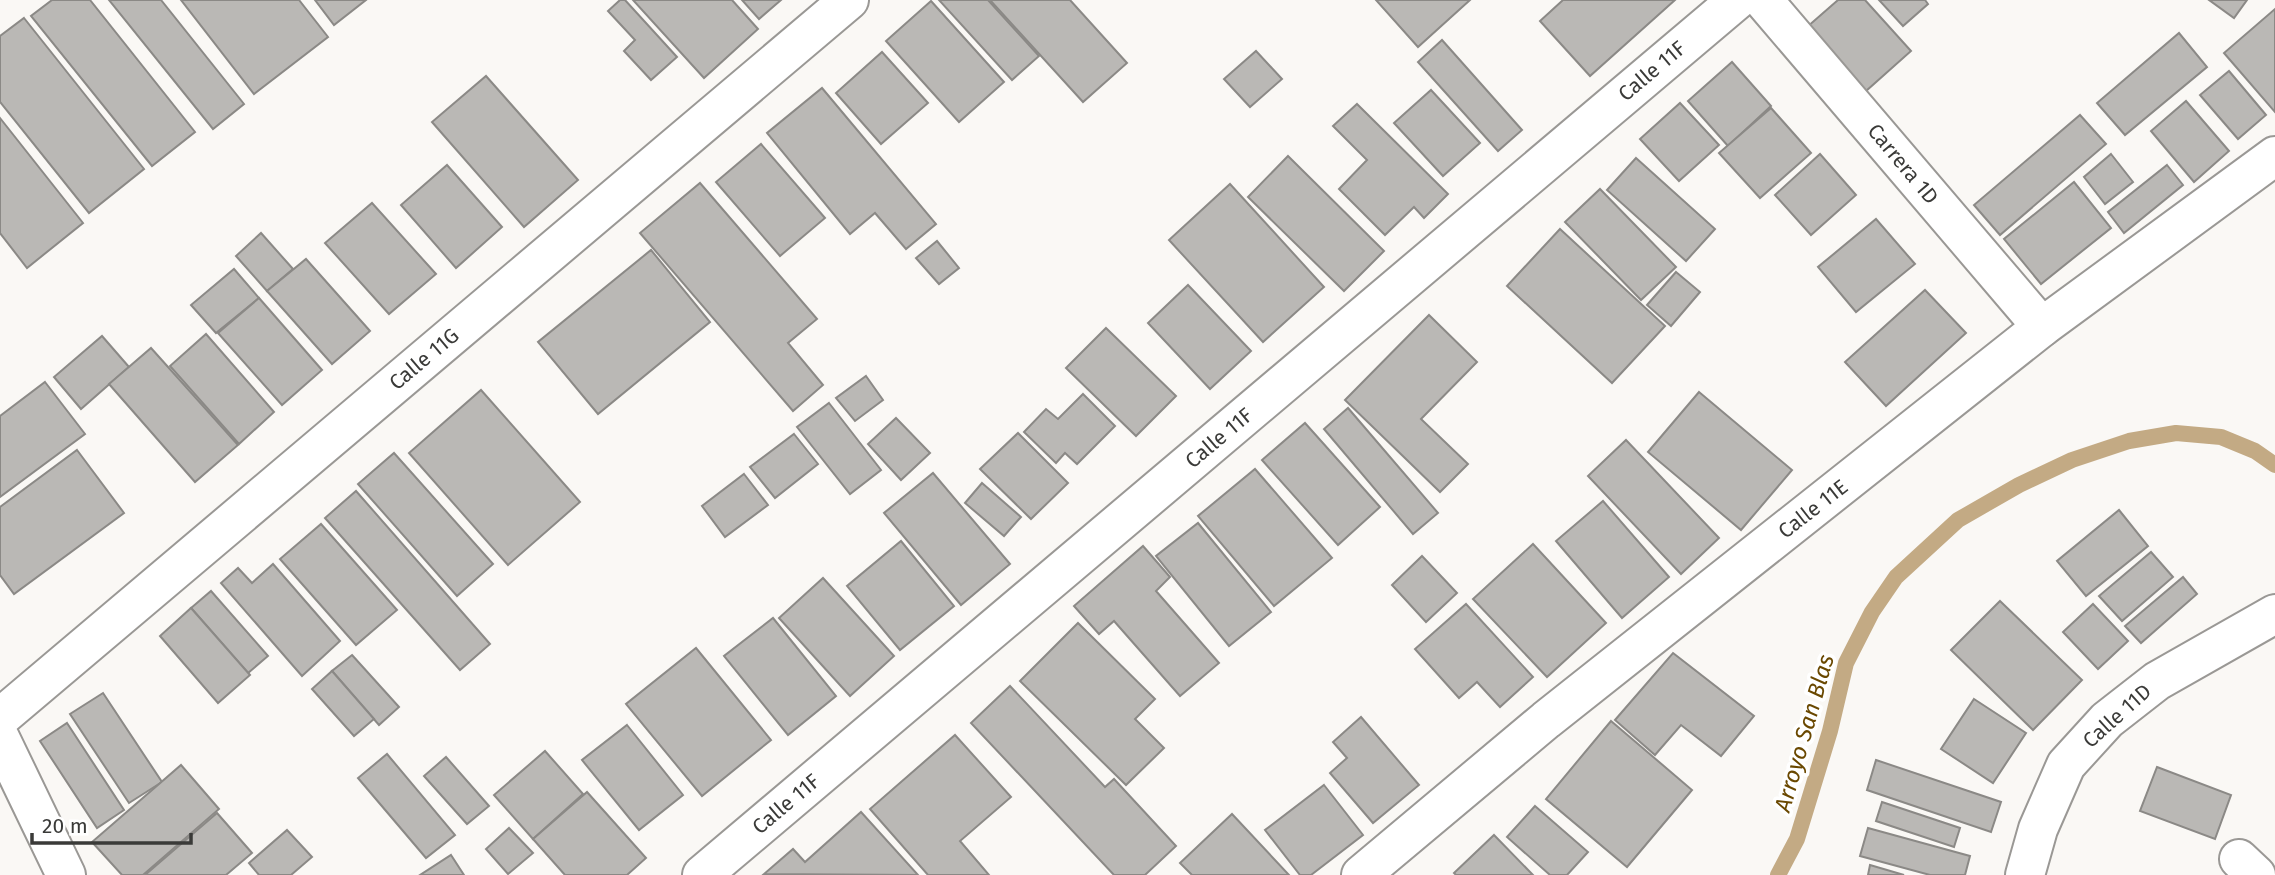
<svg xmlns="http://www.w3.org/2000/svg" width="2275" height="875" font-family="'Fira Sans',sans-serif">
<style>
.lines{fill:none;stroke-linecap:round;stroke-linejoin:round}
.stream{stroke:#c3aa84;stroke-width:16}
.building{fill:#bab8b5;stroke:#8b8986;stroke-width:2}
.street-casing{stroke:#9a9895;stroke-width:42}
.street{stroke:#fff;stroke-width:38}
.labels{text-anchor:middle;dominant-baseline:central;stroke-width:7;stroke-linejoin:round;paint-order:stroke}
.street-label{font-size:21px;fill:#3a3a38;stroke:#fff}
.water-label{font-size:23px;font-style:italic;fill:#6a4800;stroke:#fff}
</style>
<rect width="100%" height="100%" fill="#faf8f5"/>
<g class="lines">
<!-- stream -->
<path class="stream" d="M1778,875L1797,839L1830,731L1846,663L1872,612L1896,577L1958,520L2019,485L2072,460L2129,441L2176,433L2221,437L2255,451L2275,465"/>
</g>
<!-- building -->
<g class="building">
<path d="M52,0H90L195,132L152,166L31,16Z"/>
<path d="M109,0H161L244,104L213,129Z"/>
<path d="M181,0H299L328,37L254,94Z"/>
<path d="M315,0H366L334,25Z"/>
<path d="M620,0H625L677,57L651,80L624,51L635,40L608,11Z"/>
<path d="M633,0H732L758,29L704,78Z"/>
<path d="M742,0H781L759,19Z"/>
<path d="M939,0H988L1039,56L1012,80Z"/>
<path d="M990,0H1070L1127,63L1083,102Z"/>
<path d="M1376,0H1470L1418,47Z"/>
<path d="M1563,0H1675L1590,76L1540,21Z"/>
<path d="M1838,0H1865L1911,51L1857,99L1799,34Z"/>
<path d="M1879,0H1925L1928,4L1903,26Z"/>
<path d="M2209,0H2247L2234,18Z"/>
<path d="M931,1L1004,82L959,122L886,41Z"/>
<path d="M2275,9V112L2224,53Z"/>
<path d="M24,18L144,169L89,213L0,102V36Z"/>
<path d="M2179,33L2207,67L2125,135L2097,103Z"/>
<path d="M1442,40L1522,130L1498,151L1418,62Z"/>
<path d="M1256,51L1282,79L1250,107L1224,79Z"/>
<path d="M882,52L928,103L881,144L836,93Z"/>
<path d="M1732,62L1771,106L1728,146L1688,101Z"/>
<path d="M2229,71L2266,115L2238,139L2200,95Z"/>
<path d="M486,76L578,180L524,227L432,122Z"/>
<path d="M822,88L936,224L906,249L875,213L850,234L767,133Z"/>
<path d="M1431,90L1480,143L1443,176L1394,123Z"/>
<path d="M2186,101L2229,151L2194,182L2151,131Z"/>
<path d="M1680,103L1719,145L1679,181L1640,139Z"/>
<path d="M1357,104L1448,194L1424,218L1414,207L1385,235L1339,189L1367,160L1333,126Z"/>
<path d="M1771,108L1811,153L1760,198L1719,153Z"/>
<path d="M2080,115L2106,144L2000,235L1974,205Z"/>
<path d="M0,118L83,223L27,268L0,233Z"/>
<path d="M761,144L825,218L780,256L716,182Z"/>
<path d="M1820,154L1856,195L1811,235L1775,195Z"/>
<path d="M2111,154L2133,182L2105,204L2084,177Z"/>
<path d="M1288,156L1384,251L1344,291L1248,197Z"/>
<path d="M1636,158L1715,229L1686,261L1607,190Z"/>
<path d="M447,165L502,227L456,268L401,205Z"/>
<path d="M2167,165L2183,185L2124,233L2108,212Z"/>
<path d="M2074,182L2111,228L2041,284L2004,239Z"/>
<path d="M700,183L817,319L788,343L823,385L793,411L640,233Z"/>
<path d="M1230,184L1324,287L1263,342L1169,240Z"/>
<path d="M1600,189L1676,267L1641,300L1565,222Z"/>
<path d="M372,203L436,274L389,314L325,243Z"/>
<path d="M1876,219L1915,264L1856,312L1818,267Z"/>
<path d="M1560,229L1665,326L1612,383L1507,286Z"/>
<path d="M261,233L293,269L267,291L236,256Z"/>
<path d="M937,241L959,268L939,284L916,258Z"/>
<path d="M651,250L710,322L598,414L538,342Z"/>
<path d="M306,259L370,331L332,364L267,291Z"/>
<path d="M234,269L259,298L216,333L191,305Z"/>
<path d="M1676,272L1700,292L1671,326L1647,305Z"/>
<path d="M1188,285L1251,351L1210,389L1148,323Z"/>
<path d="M1925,290L1966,333L1886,406L1845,362Z"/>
<path d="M259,298L322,370L282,405L218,333Z"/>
<path d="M1429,315L1477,362L1421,419L1468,464L1440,492L1345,400Z"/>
<path d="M1106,328L1176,396L1136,436L1066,368Z"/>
<path d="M206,334L274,412L239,444L170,366Z"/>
<path d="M102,336L129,367L81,409L54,377Z"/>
<path d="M151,348L238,445L195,482L109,384Z"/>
<path d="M866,376L883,400L855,421L836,398Z"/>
<path d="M45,382L85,434L0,497V416Z"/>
<path d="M481,390L580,502L508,565L409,453Z"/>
<path d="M1699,392L1792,470L1741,530L1648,452Z"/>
<path d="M1083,394L1115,426L1077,464L1065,453L1056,463L1024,432L1046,409L1058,419Z"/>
<path d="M829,403L881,470L850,494L797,427Z"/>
<path d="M1348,408L1438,513L1413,534L1324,429Z"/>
<path d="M896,418L930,453L901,480L868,444Z"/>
<path d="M1305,423L1380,507L1338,545L1262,460Z"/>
<path d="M1018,433L1068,483L1031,519L980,469Z"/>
<path d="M794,434L818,464L775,498L750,467Z"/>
<path d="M1626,440L1719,538L1681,574L1588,476Z"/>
<path d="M77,450L124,513L14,594L0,575V507Z"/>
<path d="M394,453L493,564L457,596L358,484Z"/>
<path d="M1255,469L1332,558L1274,606L1198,516Z"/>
<path d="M933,473L1010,564L961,605L884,513Z"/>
<path d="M744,474L768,505L725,537L702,506Z"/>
<path d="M982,483L1021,517L1004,536L965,503Z"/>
<path d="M356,491L490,644L460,670L325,518Z"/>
<path d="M1603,501L1669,577L1622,618L1556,541Z"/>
<path d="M2119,510L2148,546L2086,596L2057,561Z"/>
<path d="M1198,523L1271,612L1229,646L1156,556Z"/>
<path d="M321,524L397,610L356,645L280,559Z"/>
<path d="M901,541L954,606L900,650L847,586Z"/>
<path d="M1533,544L1606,623L1547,677L1473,599Z"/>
<path d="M1143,546L1170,577L1156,591L1219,663L1180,696L1114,621L1099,634L1074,606Z"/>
<path d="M2151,552L2173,577L2122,621L2099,596Z"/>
<path d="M1422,556L1457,593L1426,622L1392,585Z"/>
<path d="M273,564L340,641L302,676L221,583L238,568L252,583Z"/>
<path d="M2183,577L2197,594L2141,643L2125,626Z"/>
<path d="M823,578L894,656L850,696L779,618Z"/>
<path d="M211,591L268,656L248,673L191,608Z"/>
<path d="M2000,601L2082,680L2033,730L1951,650Z"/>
<path d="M1466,604L1533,677L1500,707L1477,682L1459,698L1415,649Z"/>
<path d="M2093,604L2128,641L2098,669L2063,632Z"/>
<path d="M191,608L250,675L218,703L160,636Z"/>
<path d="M773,618L836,696L788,735L724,656Z"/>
<path d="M1078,623L1155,699L1135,719L1164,748L1126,785L1020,681Z"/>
<path d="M696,648L771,740L702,796L626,704Z"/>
<path d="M1673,653L1754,716L1721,756L1681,725L1655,755L1615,720Z"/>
<path d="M352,655L399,707L379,725L332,671Z"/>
<path d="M332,671L374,719L354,736L312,689Z"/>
<path d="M1010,686L1105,787L1114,779L1176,846L1145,875H1114L971,723Z"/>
<path d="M103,693L162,782L129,803L70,714Z"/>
<path d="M1974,699L2026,733L1993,783L1941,749Z"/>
<path d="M1361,717L1419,785L1373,823L1330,773L1347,758L1333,742Z"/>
<path d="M1611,721L1692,790L1627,867L1546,799Z"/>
<path d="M67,723L124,810L97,828L40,741Z"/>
<path d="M627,725L683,795L639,830L582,760Z"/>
<path d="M955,735L1011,797L960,841L989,875H928L870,809Z"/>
<path d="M545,751L583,794L533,839L494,795Z"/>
<path d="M387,754L455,835L426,858L358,778Z"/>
<path d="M446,757L489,806L467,824L424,776Z"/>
<path d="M1876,760L2001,802L1991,832L1867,790Z"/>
<path d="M181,765L219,809L143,875H122L92,842Z"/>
<path d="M2157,767L2231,795L2215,839L2140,811Z"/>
<path d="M1324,785L1363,835L1311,875H1300L1265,830Z"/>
<path d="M587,792L646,858L627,875H565L533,839Z"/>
<path d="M1882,802L1960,828L1954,847L1876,821Z"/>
<path d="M1535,806L1588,852L1567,875H1550L1507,837Z"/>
<path d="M861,812L918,875L764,874L793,849L805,862Z"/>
<path d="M217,813L252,853L226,875H145Z"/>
<path d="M1232,814L1289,875H1192L1180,863Z"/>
<path d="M509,828L533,853L508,874L486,849Z"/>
<path d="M1868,828L1970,856L1965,875H1930L1860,856Z"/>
<path d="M287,830L312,857L291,875H259L249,863Z"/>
<path d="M1494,835L1533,875H1456L1454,873Z"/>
<path d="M451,855L464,875H420Z"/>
<path d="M1870,865L1904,875H1868Z"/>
</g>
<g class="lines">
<!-- street casing -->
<g class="street-casing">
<g id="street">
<path d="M1763,0L2042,327"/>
<path d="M0,718L849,0"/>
<path d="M0,738L66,875"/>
<path d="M2239,859L2256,875"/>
<path d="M702,875L1737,0"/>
<path d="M1361,875L1546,720L2042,327L2275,156"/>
<path d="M2025,875L2038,829L2066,765L2107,720L2157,681L2275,614"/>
</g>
</g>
<!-- street -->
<use href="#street" class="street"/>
</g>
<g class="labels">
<!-- street labels -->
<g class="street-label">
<text transform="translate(1652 71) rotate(-40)">Calle 11F</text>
<text transform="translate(1903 164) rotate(50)">Carrera 1D</text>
<text transform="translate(424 359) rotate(-40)">Calle 11G</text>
<text transform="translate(1219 438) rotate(-40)">Calle 11F</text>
<text transform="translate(1813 509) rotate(-38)">Calle 11E</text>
<text transform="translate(2117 716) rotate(-42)">Calle 11D</text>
<text transform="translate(786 804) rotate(-40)">Calle 11F</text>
</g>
<!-- water labels -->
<g class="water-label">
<text transform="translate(1804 733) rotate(-74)">Arroyo San Blas</text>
</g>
</g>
<!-- scale -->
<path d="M32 833v10h159v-10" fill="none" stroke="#3a3a38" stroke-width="3.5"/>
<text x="42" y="833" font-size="21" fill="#3a3a38" stroke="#ffffff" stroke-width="5" paint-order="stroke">20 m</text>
</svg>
